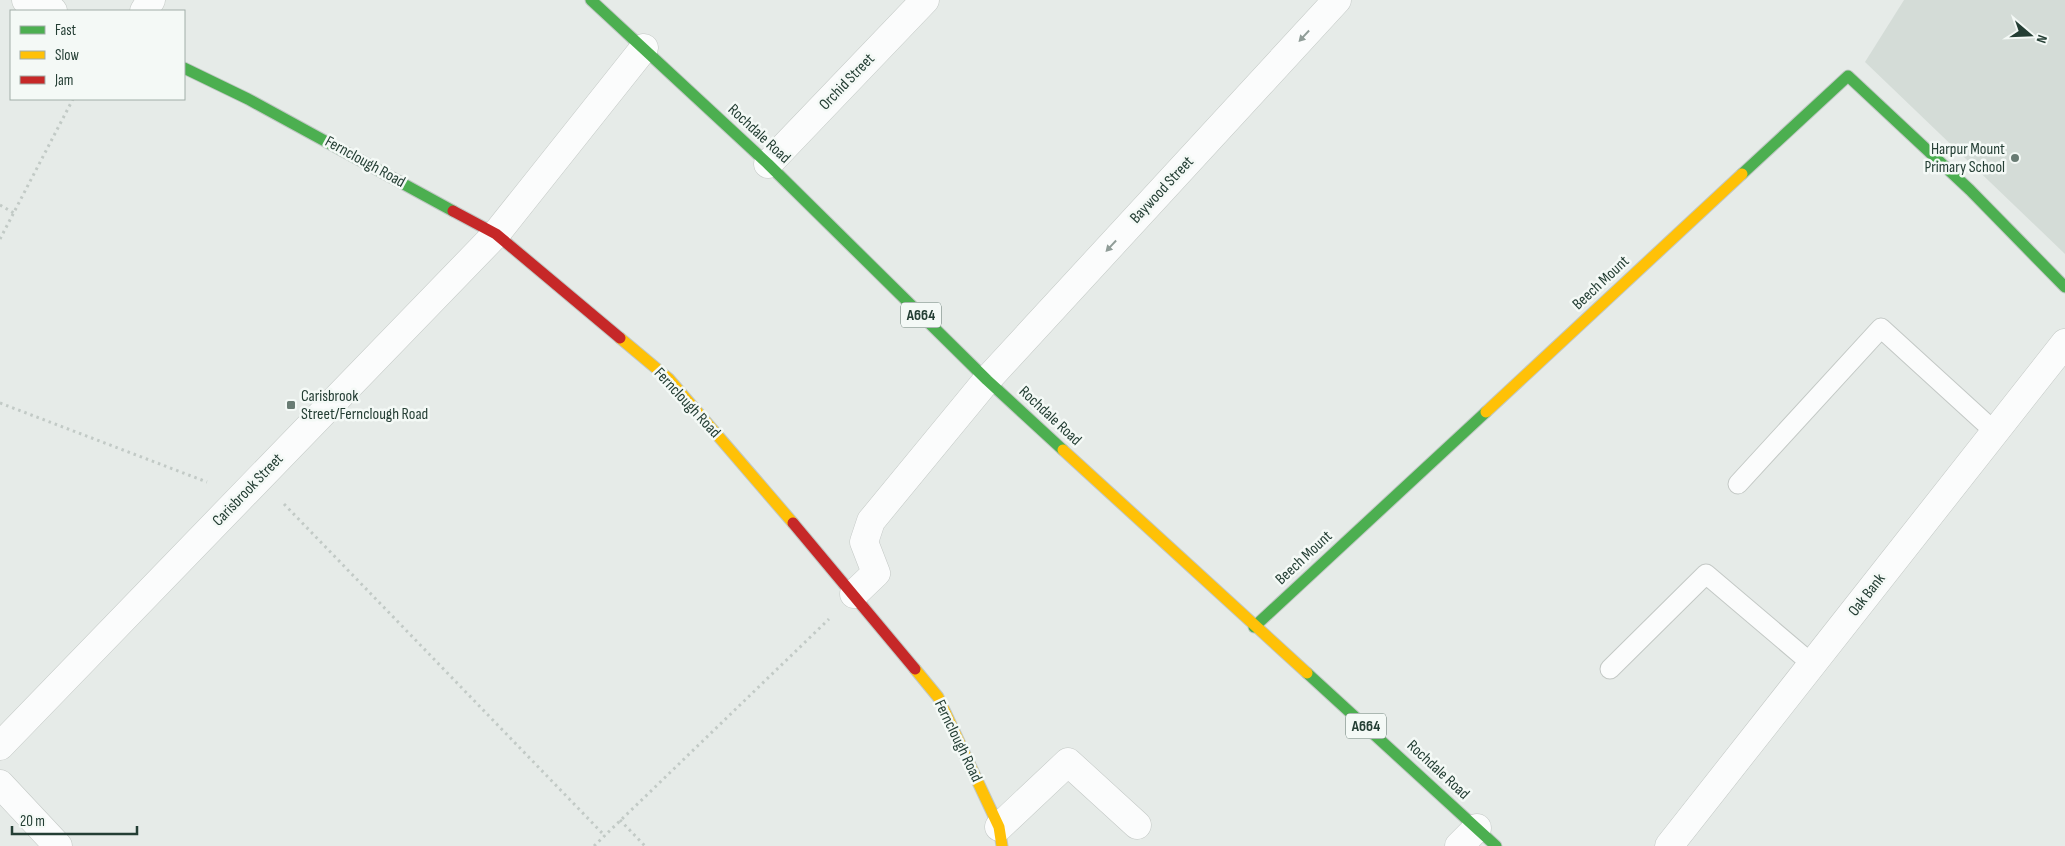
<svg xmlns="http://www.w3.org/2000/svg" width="2065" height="846" font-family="'Sofia Sans Condensed',sans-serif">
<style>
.built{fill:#d4dcd7}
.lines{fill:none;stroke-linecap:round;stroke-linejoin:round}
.lane-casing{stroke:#c3c8c5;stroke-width:21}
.street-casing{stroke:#c3c8c5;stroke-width:29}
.fast-casing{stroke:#c1c8c5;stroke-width:13}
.slow-casing{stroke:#c1c8c5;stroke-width:13}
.jam-casing{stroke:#c1c8c5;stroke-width:13}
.path{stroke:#c2cac6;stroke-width:3;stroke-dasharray:2.5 4;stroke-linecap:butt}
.lane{stroke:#fbfcfc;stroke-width:19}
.street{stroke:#fbfcfc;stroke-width:28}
.fast{stroke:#4caf50;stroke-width:11}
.slow{stroke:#ffc107;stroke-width:11}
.jam{stroke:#c62828;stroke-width:11}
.oneway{fill:#909d98}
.poi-dot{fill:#687b73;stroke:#f4f9f6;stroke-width:2}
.labels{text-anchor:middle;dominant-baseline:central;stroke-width:5;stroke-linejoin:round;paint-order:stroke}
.shield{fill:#f4f9f6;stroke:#62766e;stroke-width:1}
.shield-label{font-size:15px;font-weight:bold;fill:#243e34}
.street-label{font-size:16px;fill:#243e34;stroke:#f4f9f6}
.poi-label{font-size:16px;fill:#243e34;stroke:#f4f9f6;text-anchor:end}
</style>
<rect width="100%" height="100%" fill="#e6ebe8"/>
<!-- built -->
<path class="built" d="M1904,0H2065V254L1865,62Z"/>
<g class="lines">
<!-- lane casing -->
<g class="lane-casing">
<g id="lane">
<path d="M1738,484L1881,328L1995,432"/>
<path d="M1610,669L1706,574L1812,664"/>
</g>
</g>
<!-- street casing -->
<g class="street-casing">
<g id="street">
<path d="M26,0L53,11"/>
<path d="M144,11L151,0"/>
<path d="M768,164L925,0"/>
<path d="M854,594L876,573L864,542L871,521L987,380L1337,0"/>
<path d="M0,746L496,234L644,48"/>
<path d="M0,784L58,846"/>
<path d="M999,827L1068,762L1137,825"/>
<path d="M1459,846L1477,828"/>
<path d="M1669,846L2065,343"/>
</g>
</g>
<!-- fast casing -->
<g class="fast-casing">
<g id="fast">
<path d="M591,0L768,164L987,380L1063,450"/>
<path d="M184,68L248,99L453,211"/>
<path d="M1742,174L1848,76L1970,190L2065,287"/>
<path d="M1254,627L1486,412"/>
<path d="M1307,673L1496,846"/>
</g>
</g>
<!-- slow casing -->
<g class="slow-casing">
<g id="slow">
<path d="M620,338L669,379L793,523"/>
<path d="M1486,412L1742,174"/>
<path d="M1063,450L1307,673"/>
<path d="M915,669L938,697L999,827L1002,846"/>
</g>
</g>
<!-- jam casing -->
<g class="jam-casing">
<g id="jam">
<path d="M453,211L496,234L620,338"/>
<path d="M793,523L915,669"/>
</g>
</g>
<!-- path -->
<g class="path">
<path d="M0,205L14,213"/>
<path d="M0,239L73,99"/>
<path d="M0,403L207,482"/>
<path d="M284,504L605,836"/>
<path d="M620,820L645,846"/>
<path d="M594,846L829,619"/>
</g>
<!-- lane -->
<use href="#lane" class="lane"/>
<!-- street -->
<use href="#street" class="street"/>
<!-- fast -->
<use href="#fast" class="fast"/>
<!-- slow -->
<use href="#slow" class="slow"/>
<!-- jam -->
<use href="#jam" class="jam"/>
</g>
<!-- one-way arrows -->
<defs><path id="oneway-solid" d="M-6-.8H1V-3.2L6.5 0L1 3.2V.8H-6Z" transform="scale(1.25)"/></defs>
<g class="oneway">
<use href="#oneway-solid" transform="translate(1304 36) rotate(133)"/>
<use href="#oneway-solid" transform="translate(1111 246) rotate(133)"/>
</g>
<!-- markers -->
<g class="poi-dot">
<circle cx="2015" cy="158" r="5"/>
<rect x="286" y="400" width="10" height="10" rx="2.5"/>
</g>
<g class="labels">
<!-- shield labels -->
<g class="shield">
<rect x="901" y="302.5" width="40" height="25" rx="4"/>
<rect x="1346" y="713.5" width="40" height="25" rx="4"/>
</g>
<g class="shield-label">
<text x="921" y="315">A664</text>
<text x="1366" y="726">A664</text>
</g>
<!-- street labels -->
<g class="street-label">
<text transform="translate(847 82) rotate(-46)">Orchid Street</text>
<text transform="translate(759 134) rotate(43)">Rochdale Road</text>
<text transform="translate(365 162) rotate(29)">Fernclough Road</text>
<text transform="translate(1162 190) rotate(-47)">Baywood Street</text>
<text transform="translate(1601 283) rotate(-43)">Beech Mount</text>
<text transform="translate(687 403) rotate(47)">Fernclough Road</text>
<text transform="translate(1050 416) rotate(43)">Rochdale Road</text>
<text transform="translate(248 490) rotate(-46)">Carisbrook Street</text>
<text transform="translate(1304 558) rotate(-43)">Beech Mount</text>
<text transform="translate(1867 595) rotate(-52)">Oak Bank</text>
<text transform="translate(958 741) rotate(64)">Fernclough Road</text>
<text transform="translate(1438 770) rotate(43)">Rochdale Road</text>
</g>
<!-- poi labels -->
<g class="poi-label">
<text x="2005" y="149">Harpur Mount<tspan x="2005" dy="18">Primary School</tspan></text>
<text x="301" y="396" text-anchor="start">Carisbrook<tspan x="301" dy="18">Street/Fernclough Road</tspan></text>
</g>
</g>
<!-- legend -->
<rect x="10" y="10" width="175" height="90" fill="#f4f9f6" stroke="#a1aea8"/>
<rect x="20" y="26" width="25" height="8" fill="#4caf50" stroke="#a1aea8"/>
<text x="55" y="35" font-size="15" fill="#243e34">Fast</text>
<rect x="20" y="51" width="25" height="8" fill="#ffc107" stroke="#a1aea8"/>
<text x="55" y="60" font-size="15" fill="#243e34">Slow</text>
<rect x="20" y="76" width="25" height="8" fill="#c62828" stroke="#a1aea8"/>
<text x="55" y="85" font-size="15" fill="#243e34">Jam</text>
<!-- north arrow -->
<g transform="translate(2030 35) rotate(109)" stroke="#f4f9f6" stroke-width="4" paint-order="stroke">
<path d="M0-4L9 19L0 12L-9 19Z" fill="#243e34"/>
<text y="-8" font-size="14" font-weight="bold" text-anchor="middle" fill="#243e34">N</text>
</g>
<!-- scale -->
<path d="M12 826v8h125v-8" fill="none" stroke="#243e34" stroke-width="2.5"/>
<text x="20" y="826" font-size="15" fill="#243e34" stroke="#f4f9f6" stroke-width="4" paint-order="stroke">20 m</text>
</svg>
